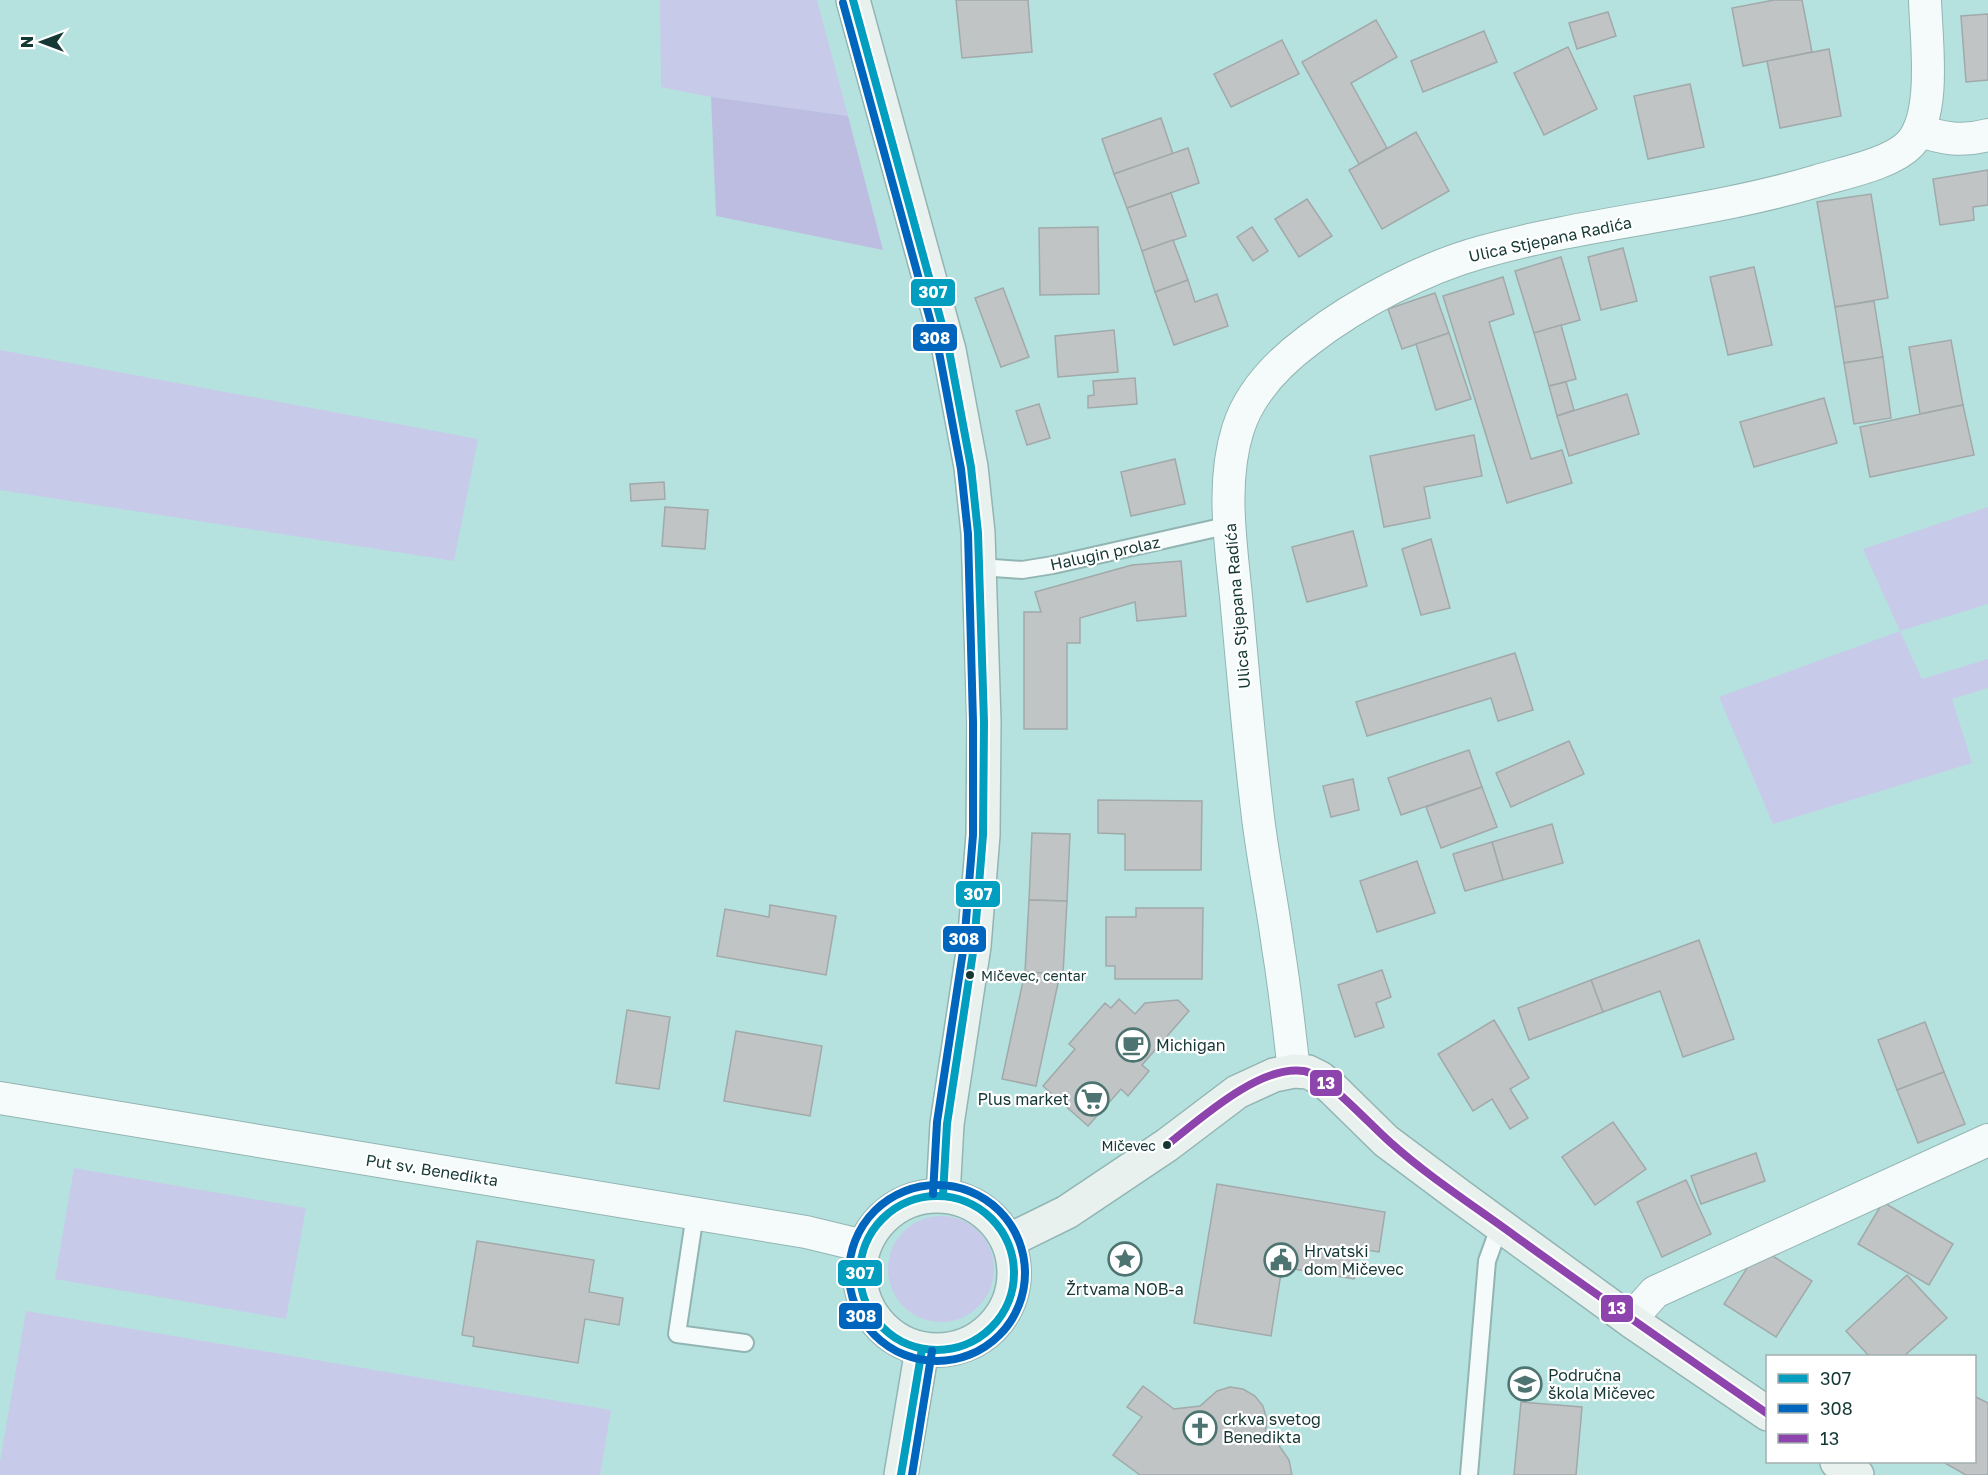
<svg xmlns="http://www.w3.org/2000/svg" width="1988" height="1475" font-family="'Golos Text',sans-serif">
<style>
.green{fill:#c8cae9}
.forest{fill:#bdbde1}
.building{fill:#c0c4c5;stroke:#a1a9aa;stroke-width:1.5}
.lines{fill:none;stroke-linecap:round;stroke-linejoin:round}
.lane-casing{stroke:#92b5b3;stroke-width:20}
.street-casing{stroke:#92b5b3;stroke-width:34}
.secondary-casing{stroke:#92b5b3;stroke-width:36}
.lane{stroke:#f4fbfa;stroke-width:16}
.street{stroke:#f4fbfa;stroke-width:32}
.secondary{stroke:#e9f1ee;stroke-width:33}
.bus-1-casing{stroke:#fff;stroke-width:12}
.bus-2-casing{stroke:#fff;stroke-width:12}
.bus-3-casing{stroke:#fff;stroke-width:12}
.bus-1{stroke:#029ebf;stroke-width:8}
.bus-2{stroke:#0065bd;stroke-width:8}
.bus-3{stroke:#8e44ad;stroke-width:8}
.bus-dot{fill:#153835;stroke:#fff;stroke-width:2}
.labels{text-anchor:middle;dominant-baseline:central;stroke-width:4.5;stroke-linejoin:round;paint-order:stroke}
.bus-label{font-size:14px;fill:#153835;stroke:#fff;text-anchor:start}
.street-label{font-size:16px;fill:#153835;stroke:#fff}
.poi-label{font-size:16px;fill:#153835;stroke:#fff;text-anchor:start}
.line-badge{stroke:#fff;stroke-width:2}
.badge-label{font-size:16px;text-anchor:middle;font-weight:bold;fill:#fff}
</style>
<rect width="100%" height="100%" fill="#b5e2df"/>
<!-- green -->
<g class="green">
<path d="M660,0H817L848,116L711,97L661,87Z"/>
<path d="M0,350L478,439L454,561L0,490Z"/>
<path d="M1988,507V604L1900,631L1922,679L1988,659V688L1952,699L1972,763L1773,824L1719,697L1900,631L1863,549Z"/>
<path d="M74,1168L306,1208L286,1319L55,1279Z"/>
<circle cx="941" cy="1269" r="53"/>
<path d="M26,1311L611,1410L600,1475H0V1462Z"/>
</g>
<!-- forest -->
<path class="forest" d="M711,97L848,116L883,250L716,216Z"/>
<!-- building -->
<g class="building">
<path d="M956,0H1028L1032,52L962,58Z"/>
<path d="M1774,0H1802L1812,52L1743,66L1732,8Z"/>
<path d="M1608,12L1616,36L1577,49L1569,23Z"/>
<path d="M1988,14V80L1966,82L1961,16Z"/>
<path d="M1376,20L1397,57L1351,83L1387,148L1359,164L1302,62Z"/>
<path d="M1484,31L1497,62L1423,92L1411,61Z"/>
<path d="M1282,40L1299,74L1231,107L1214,74Z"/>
<path d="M1568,47L1597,109L1544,135L1514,73Z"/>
<path d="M1829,49L1841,116L1780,128L1767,61Z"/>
<path d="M1690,84L1704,147L1648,159L1634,96Z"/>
<path d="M1161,118L1173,154L1114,174L1102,139Z"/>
<path d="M1416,132L1449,191L1382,229L1349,170Z"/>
<path d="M1188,148L1199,183L1127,208L1114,174Z"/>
<path d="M1988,170V205L1973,207L1974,220L1940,225L1933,179Z"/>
<path d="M1171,193L1186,236L1142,251L1127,208Z"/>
<path d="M1871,194L1888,298L1835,307L1817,202Z"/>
<path d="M1307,199L1332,236L1299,257L1275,219Z"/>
<path d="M1098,227L1099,294L1040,295L1039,228Z"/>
<path d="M1252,227L1268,251L1253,261L1237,237Z"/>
<path d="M1173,240L1188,280L1155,292L1142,251Z"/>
<path d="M1623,248L1637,301L1601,310L1588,257Z"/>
<path d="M1561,257L1580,320L1534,333L1515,271Z"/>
<path d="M1754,267L1772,345L1728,355L1710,277Z"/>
<path d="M1503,277L1514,314L1489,322L1531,459L1562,450L1572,483L1507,503L1443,296Z"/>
<path d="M1188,280L1195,302L1217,294L1228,326L1174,345L1155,292Z"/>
<path d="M1003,288L1029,357L1001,367L975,298Z"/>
<path d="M1435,293L1449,333L1402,349L1388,309Z"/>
<path d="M1874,301L1883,357L1844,363L1835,307Z"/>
<path d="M1561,325L1576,379L1549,386L1534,333Z"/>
<path d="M1114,330L1118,372L1058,377L1055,336Z"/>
<path d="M1449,333L1471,399L1436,410L1416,344Z"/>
<path d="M1951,340L1963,405L1920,414L1909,347Z"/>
<path d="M1883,357L1891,418L1854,424L1844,363Z"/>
<path d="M1135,378L1137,404L1088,408V396L1094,395L1093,381Z"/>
<path d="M1566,382L1574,410L1557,416L1549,386Z"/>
<path d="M1627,394L1639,434L1569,456L1557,416Z"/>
<path d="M1824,398L1837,443L1754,467L1740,422Z"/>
<path d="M1039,404L1050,438L1027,445L1016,411Z"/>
<path d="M1963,405L1974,455L1870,477L1860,427Z"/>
<path d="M1474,435L1482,476L1424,487L1430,518L1384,527L1370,456Z"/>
<path d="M1175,459L1185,504L1131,516L1121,472Z"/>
<path d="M664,482L665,499L631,501L630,484Z"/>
<path d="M665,507L708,510L705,549L662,546Z"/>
<path d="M1353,531L1367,586L1307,602L1292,547Z"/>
<path d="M1431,539L1450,608L1421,615L1402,549Z"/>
<path d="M1181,561L1186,616L1137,621L1135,602L1080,618V643H1067V729H1024V612H1041L1035,592L1132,565Z"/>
<path d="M1515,653L1533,710L1498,721L1491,698L1367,736L1356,702Z"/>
<path d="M1569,741L1584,774L1511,807L1496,773Z"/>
<path d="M1469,750L1482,787L1401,815L1388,778Z"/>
<path d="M1353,779L1359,810L1331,817L1323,786Z"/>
<path d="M1482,787L1497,827L1441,848L1426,807Z"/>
<path d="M1098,800L1202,801L1201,870H1125V834L1098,833Z"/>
<path d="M1552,824L1563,863L1503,880L1492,842Z"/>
<path d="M1032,833L1070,834L1067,901L1029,900Z"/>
<path d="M1492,842L1503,880L1465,891L1453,854Z"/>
<path d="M1417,861L1435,913L1377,932L1360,881Z"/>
<path d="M1029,900L1067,901L1063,974L1025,972Z"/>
<path d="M770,905L836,916L826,975L717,956L725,909L769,917Z"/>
<path d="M1136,908H1203L1202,979H1115V966H1106V917H1136Z"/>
<path d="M1699,940L1734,1039L1683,1057L1660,991L1603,1012L1591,980Z"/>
<path d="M1382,970L1391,997L1376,1003L1384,1027L1355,1037L1338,985Z"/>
<path d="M1025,972L1060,974L1036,1086L1002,1079Z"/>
<path d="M1591,980L1603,1012L1529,1040L1518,1008Z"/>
<path d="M1119,999L1135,1014L1145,1003L1178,1000L1189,1011L1142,1065L1149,1071L1128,1096L1121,1089L1088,1126L1043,1086L1075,1049L1069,1044L1105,1003L1111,1008Z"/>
<path d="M627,1010L670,1017L659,1089L616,1083Z"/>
<path d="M1494,1020L1529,1078L1510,1089L1528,1118L1510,1129L1492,1099L1473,1111L1438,1054Z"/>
<path d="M1925,1022L1944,1072L1897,1090L1878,1040Z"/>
<path d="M736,1031L822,1046L810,1116L724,1101Z"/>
<path d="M1944,1072L1965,1124L1918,1143L1897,1090Z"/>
<path d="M1613,1122L1646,1169L1595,1205L1562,1157Z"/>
<path d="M1756,1153L1765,1181L1701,1204L1691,1176Z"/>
<path d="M1686,1180L1711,1234L1662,1257L1637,1202Z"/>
<path d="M1217,1184L1385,1212L1379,1252L1359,1249L1354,1279L1282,1267L1271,1336L1194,1323Z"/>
<path d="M1883,1202L1953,1244L1929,1285L1858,1244Z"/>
<path d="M477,1241L594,1260L589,1292L623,1298L619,1325L585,1319L578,1363L473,1346L474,1337L462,1335Z"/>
<path d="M1760,1248L1812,1281L1776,1337L1724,1304Z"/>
<path d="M1907,1275L1947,1318L1904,1356H1869L1846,1331Z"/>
<path d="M1143,1386L1174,1409L1200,1406L1217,1391L1230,1387L1243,1389L1255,1396L1263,1406L1267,1420L1265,1435L1278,1444L1289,1460L1292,1475H1140L1113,1455L1142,1417L1127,1407Z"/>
<path d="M1974,1396L1988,1403V1475H1966L1943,1462H1974Z"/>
<path d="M1521,1402L1582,1407L1576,1475H1514Z"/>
</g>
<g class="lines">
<!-- lane casing -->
<g class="lane-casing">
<g id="lane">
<path d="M980,567L1022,570L1053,565L1230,525"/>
<path d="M695,1214L677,1334L745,1343"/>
<path d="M1469,1475L1487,1261L1500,1225"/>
</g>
</g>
<!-- street casing -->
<g class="street-casing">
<g id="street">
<path d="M1919,130C1942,139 1963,142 1988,135"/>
<path d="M1294,1071C1289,1029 1285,988 1278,947C1272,901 1262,855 1257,809C1249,742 1243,674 1237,607C1232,550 1220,486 1238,429C1250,391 1278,363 1309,340C1357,303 1424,268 1482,252C1592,221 1707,214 1817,181C1843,173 1891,164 1910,144C1937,115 1926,38 1925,0"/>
<path d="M0,1098L806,1232L864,1246"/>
<path d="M1630,1320L1655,1292L1988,1140"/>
</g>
</g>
<!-- secondary casing -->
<g class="secondary-casing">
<g id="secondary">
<path d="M853,0L949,350L971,467L978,533L984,722L983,835L974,946L947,1124L943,1195"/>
<circle cx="937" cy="1273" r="77"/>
<path d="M1008,1241L1067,1212L1167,1145L1237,1092L1274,1075L1294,1071L1308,1072L1320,1078L1333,1089L1386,1141L1461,1197L1630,1320L1768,1414"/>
<path d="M1837,1462L1857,1475"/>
<path d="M901,1475L922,1349"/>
</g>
</g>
<!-- lane -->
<use href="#lane" class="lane"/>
<!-- street -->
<use href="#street" class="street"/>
<!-- secondary -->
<use href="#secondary" class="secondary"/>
<!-- bus-1 casing -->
<g class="bus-1-casing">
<g id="bus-1">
<path d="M853,0L949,350L971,467L978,533L984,722L983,835L974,946L947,1124L943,1195"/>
<circle cx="937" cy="1273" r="77"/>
<path d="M901,1475L922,1349"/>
</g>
</g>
<!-- bus-2 casing -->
<g class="bus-2-casing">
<g id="bus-2">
<path d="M843,3L939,352L961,469L968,534L973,722V835L964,945L937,1122L933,1194"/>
<circle cx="937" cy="1273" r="88"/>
<path d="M912,1475L932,1351"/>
</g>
</g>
<!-- bus-3 casing -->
<g class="bus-3-casing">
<path id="bus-3" d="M1167,1145C1199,1120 1260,1064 1304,1071C1326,1075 1372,1127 1391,1143C1429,1177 1474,1206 1515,1236C1598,1296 1683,1355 1768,1414"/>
</g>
<!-- bus-1 -->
<use href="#bus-1" class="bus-1"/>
<!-- bus-2 -->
<use href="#bus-2" class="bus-2"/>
<!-- bus-3 -->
<use href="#bus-3" class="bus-3"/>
</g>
<!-- icons -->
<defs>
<g id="cafe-ring" transform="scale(1.725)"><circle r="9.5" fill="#fff" stroke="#4d7470" stroke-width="1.5"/><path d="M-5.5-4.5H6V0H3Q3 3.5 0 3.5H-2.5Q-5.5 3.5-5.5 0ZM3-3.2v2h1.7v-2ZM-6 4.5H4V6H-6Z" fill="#4d7470"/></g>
<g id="supermarket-ring" transform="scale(1.725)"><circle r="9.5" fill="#fff" stroke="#4d7470" stroke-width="1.5"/><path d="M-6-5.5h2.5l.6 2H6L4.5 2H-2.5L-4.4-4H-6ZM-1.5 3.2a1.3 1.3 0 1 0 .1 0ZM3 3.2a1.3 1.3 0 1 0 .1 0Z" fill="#4d7470"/></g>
<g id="sight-ring" transform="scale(1.725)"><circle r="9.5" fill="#fff" stroke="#4d7470" stroke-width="1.5"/><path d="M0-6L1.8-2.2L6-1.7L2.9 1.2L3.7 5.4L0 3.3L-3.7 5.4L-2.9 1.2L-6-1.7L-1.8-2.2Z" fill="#4d7470"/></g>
<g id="civic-ring" transform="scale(1.725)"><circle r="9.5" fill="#fff" stroke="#4d7470" stroke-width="1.5"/><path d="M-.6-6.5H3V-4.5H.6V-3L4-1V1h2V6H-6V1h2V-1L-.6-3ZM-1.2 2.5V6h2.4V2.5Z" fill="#4d7470"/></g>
<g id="school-ring" transform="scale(1.725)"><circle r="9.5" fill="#fff" stroke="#4d7470" stroke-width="1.5"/><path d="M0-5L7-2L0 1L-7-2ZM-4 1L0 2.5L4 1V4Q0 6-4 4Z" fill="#4d7470"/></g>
<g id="church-ring" transform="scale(1.725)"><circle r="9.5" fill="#fff" stroke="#4d7470" stroke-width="1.5"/><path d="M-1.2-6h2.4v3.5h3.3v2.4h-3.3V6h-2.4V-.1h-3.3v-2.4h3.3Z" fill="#4d7470"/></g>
</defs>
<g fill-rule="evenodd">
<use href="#cafe-ring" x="1133" y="1045"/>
<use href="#supermarket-ring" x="1092" y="1099"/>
<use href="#sight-ring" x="1125" y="1259"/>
<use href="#civic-ring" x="1281" y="1260"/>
<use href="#school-ring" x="1525" y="1384"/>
<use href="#church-ring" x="1200" y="1428"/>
</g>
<!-- markers -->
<g class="bus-dot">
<circle cx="970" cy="975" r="5"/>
<circle cx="1167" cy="1145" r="5"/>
</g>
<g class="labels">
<!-- bus labels -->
<g class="bus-label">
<text x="981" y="975">Mičevec, centar</text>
<text x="1156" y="1145" text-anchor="end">Mičevec</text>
</g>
<!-- street labels -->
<g class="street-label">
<text transform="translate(1550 239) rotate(-12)">Ulica Stjepana Radića</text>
<text transform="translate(1105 553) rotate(-12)">Halugin prolaz</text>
<text transform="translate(1237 606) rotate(-95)">Ulica Stjepana Radića</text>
<text transform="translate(432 1170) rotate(9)">Put sv. Benedikta</text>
</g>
<!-- poi labels -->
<g class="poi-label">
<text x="1156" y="1045">Michigan</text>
<text x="1069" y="1099" text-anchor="end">Plus market</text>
<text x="1304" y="1251">Hrvatski<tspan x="1304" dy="18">dom Mičevec</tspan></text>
<text x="1125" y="1289" text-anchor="middle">Žrtvama NOB-a</text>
<text x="1548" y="1375">Područna<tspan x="1548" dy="18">škola Mičevec</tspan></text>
<text x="1223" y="1419">crkva svetog<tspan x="1223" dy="18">Benedikta</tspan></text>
</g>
</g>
<g class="line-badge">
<rect x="910" y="278" width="46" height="29" rx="6" fill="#029ebf"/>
<rect x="912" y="323" width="46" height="29" rx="6" fill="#0065bd"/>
<rect x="955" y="880" width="46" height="28" rx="6" fill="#029ebf"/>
<rect x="942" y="925" width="45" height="28" rx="6" fill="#0065bd"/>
<rect x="1309" y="1069" width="34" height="28" rx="6" fill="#8e44ad"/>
<rect x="837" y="1259" width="46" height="28" rx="6" fill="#029ebf"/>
<rect x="1600" y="1294" width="34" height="29" rx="6" fill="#8e44ad"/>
<rect x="838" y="1302" width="45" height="28" rx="6" fill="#0065bd"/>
</g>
<g class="badge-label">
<text x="933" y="298">307</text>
<text x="935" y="344">308</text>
<text x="978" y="900">307</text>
<text x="964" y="945">308</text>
<text x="1326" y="1089">13</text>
<text x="860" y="1279">307</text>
<text x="1617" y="1314">13</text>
<text x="861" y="1322">308</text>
</g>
<!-- legend -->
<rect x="1766" y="1355" width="210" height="108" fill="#ffffff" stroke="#a1afae" stroke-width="1.5"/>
<rect x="1778" y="1374" width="30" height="9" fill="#029ebf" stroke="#a1afae" stroke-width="1.5"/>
<text x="1820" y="1385" font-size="18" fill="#153835">307</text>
<rect x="1778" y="1404" width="30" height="9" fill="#0065bd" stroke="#a1afae" stroke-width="1.5"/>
<text x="1820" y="1415" font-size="18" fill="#153835">308</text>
<rect x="1778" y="1434" width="30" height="9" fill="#8e44ad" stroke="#a1afae" stroke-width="1.5"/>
<text x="1820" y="1445" font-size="18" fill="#153835">13</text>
<!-- north arrow -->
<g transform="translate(42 42) rotate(270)" stroke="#ffffff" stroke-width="4.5" paint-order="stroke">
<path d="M0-4.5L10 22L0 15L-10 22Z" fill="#153835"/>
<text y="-9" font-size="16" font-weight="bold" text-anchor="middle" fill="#153835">N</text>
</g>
</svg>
